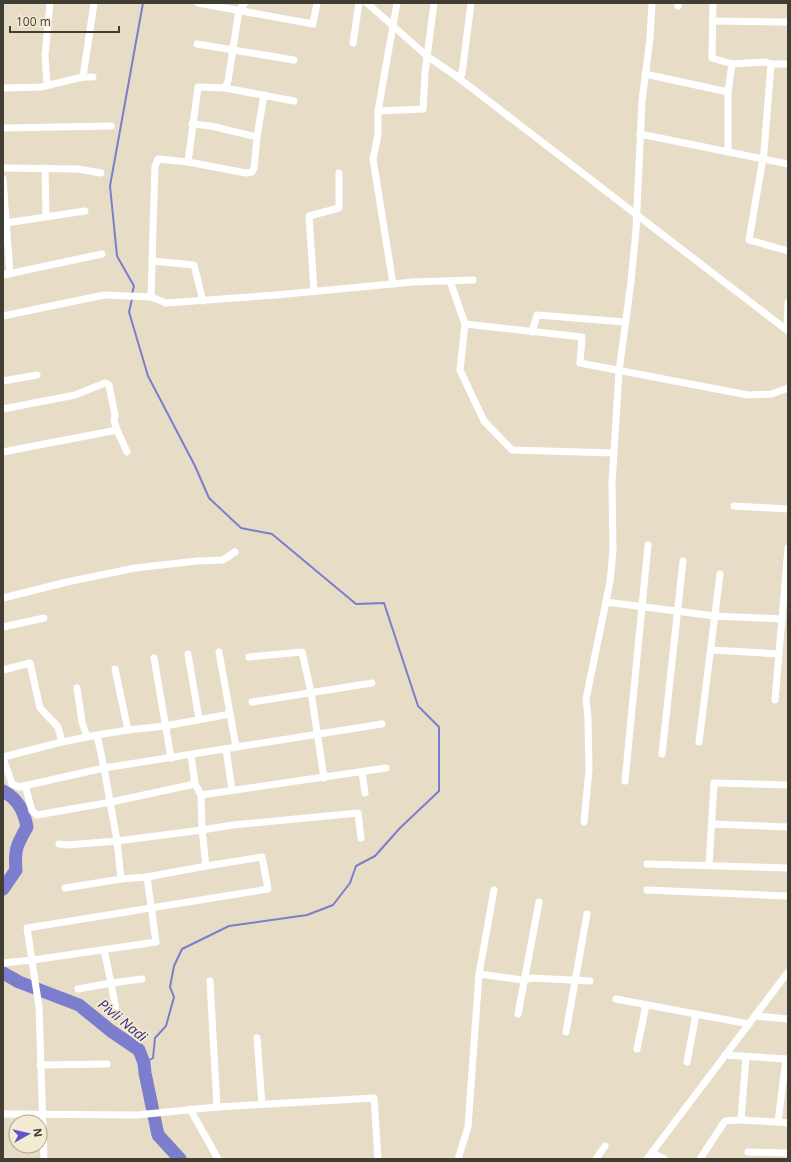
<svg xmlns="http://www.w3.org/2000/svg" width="791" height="1162" font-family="'Open Sans',sans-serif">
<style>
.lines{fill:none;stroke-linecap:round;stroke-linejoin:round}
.stream{stroke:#7c7dcd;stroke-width:2}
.river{stroke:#7c7dcd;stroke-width:13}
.minor{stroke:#fff;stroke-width:7}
.labels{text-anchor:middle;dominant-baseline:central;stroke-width:4;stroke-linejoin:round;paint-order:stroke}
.water-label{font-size:14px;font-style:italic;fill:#362988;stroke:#f4ebd3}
</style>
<rect width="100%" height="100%" fill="#e7ddc6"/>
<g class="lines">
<!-- stream -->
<g class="stream">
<path d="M132,294L134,286L117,256L110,186L143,3"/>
<path d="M132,299L129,312L148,376L195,466L209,498L241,528L272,534L356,604L384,603L418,706L439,727V791L400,828L375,856L356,866L350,883L333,905L307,915L229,926L182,949L174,966L170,987L174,997L166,1026L155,1038L153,1058L144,1063"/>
</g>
<!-- river -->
<g class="river">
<path d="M3,791C18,799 24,811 27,827C17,845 14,849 16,870L3,889"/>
<path d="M3,973L19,982L79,1005L111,1031L139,1050L144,1063L145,1073L158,1135L180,1159"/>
</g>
<!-- minor -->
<g class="minor">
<path d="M198,3L313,24L317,3"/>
<path d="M367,3L427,56L456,76L462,74L471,3"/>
<path d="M397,3L378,111L423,109L425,73L434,3"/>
<path d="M713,3L712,58L732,64L765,62L771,64H788"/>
<path d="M678,6V3"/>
<path d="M712,21L788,22"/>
<path d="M353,43L359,3"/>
<path d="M197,44L294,60"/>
<path d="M771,64L764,152L749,240L788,251"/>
<path d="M645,74L728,92"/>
<path d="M456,76L788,331"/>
<path d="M83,77L94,3"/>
<path d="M47,85L45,56L50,3"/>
<path d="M3,88L41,87L83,77H93"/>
<path d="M225,88L228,81L239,10L245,3"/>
<path d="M378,111V135L373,159L393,284"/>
<path d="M192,124L211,126L257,137"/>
<path d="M3,128L111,126"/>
<path d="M640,134L788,164"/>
<path d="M728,152V92L732,64"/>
<path d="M188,162L198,87L225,88L294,101"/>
<path d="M3,168L78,169L101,173"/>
<path d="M45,168L46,216"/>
<path d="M3,179L10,274"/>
<path d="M6,223L85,211"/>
<path d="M152,261L194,265L203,301"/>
<path d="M3,275L102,254"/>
<path d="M450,281L465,324L460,370L484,421L512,450L614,453"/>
<path d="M314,291L309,216L339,208V173"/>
<path d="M151,297L155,166L158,159L188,162L246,173L252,172L254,168L257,137L264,95"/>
<path d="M788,302L787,325L788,329"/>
<path d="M3,316L104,295L151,297L166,303L276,295L413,282L473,280"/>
<path d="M465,324L582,337L580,363L748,395L772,394L788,388"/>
<path d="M532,332L537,315L625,322"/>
<path d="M3,381L37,375"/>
<path d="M3,409L75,395L105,383L109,385L115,415L114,421L117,430"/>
<path d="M3,452L117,430L127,452"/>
<path d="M734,506L788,509"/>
<path d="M3,598L67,582L135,568L197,561L223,560L235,552"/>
<path d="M606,602L715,616L782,619"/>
<path d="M3,627L44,618"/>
<path d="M711,650L779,654"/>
<path d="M219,652L236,747"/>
<path d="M188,654L199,719"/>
<path d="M249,657L302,652L311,692L324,778"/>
<path d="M154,658L171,758"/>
<path d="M115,669L128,730"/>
<path d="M3,670L30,663L40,708L58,727L62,742"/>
<path d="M77,688L82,722L87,737"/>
<path d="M775,700L788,548"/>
<path d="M252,702L372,683"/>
<path d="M97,735L128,730L165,726L230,714"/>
<path d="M699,742L720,574"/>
<path d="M226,749L232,790"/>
<path d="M662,754L683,561"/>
<path d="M191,755L195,784L201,795L386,768"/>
<path d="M3,757L62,742L97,735L104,768C197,754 289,738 382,724"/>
<path d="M3,758L12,784L19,787L104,768L117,841L67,845L59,844"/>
<path d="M362,772L365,793"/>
<path d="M625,781L648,545"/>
<path d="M25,785L32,811L37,815L111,802L195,784"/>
<path d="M584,822L589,770L588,719L586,699L610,582L613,550L612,483L619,371L631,282L636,230L642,101L650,38L652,3"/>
<path d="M712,824L788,827"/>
<path d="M647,864L788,868"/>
<path d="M709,865L714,783L788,785"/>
<path d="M147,877L121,879L117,841L202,830L201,795"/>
<path d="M65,888L121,879"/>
<path d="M647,890L788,896"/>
<path d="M104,950L111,983L142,979"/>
<path d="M3,963L33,960L156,942L147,877L206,866L202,830L233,825L358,813L361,838"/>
<path d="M479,974L523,980L532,978L590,981"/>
<path d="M210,981L217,1107"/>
<path d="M78,989L111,983L116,1010"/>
<path d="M616,999L749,1024"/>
<path d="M518,1014L539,902"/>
<path d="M755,1016L788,1019"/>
<path d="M566,1032L587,914"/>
<path d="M257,1038L262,1104"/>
<path d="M637,1049L646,1005"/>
<path d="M725,1055L786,1059"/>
<path d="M788,1059H786L778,1122L788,1123"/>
<path d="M687,1062L696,1014"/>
<path d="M40,1065L107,1064"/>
<path d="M190,1109L218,1159"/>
<path d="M3,1114L137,1115L217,1107L374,1098L378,1159"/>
<path d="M741,1120L778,1122"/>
<path d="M748,1152L788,1153"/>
<path d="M652,1153L664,1159"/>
<path d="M44,1159L39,1007L27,928L268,889L262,857L206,866"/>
<path d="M458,1159L468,1127L479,974L494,890"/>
<path d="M596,1159L605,1146"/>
<path d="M647,1159L788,972"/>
<path d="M700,1159L725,1121L741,1120L746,1057"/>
</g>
</g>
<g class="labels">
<!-- water labels -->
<g class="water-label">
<text transform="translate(123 1020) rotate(39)">Pivli Nadi</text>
</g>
</g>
<!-- border -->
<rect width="791" height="1162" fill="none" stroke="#403d33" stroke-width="8"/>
<!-- north arrow -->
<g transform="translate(28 1134) rotate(82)"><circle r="19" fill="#f4ebd3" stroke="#aca593"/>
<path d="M0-3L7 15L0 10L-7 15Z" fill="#5d53cb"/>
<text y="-6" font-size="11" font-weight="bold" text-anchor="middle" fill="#403d33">N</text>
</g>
<!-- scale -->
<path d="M10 26v6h109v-6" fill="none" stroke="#403d33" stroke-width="2"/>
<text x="16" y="26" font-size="12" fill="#403d33" stroke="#f4ebd3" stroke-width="3" paint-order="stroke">100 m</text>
</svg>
